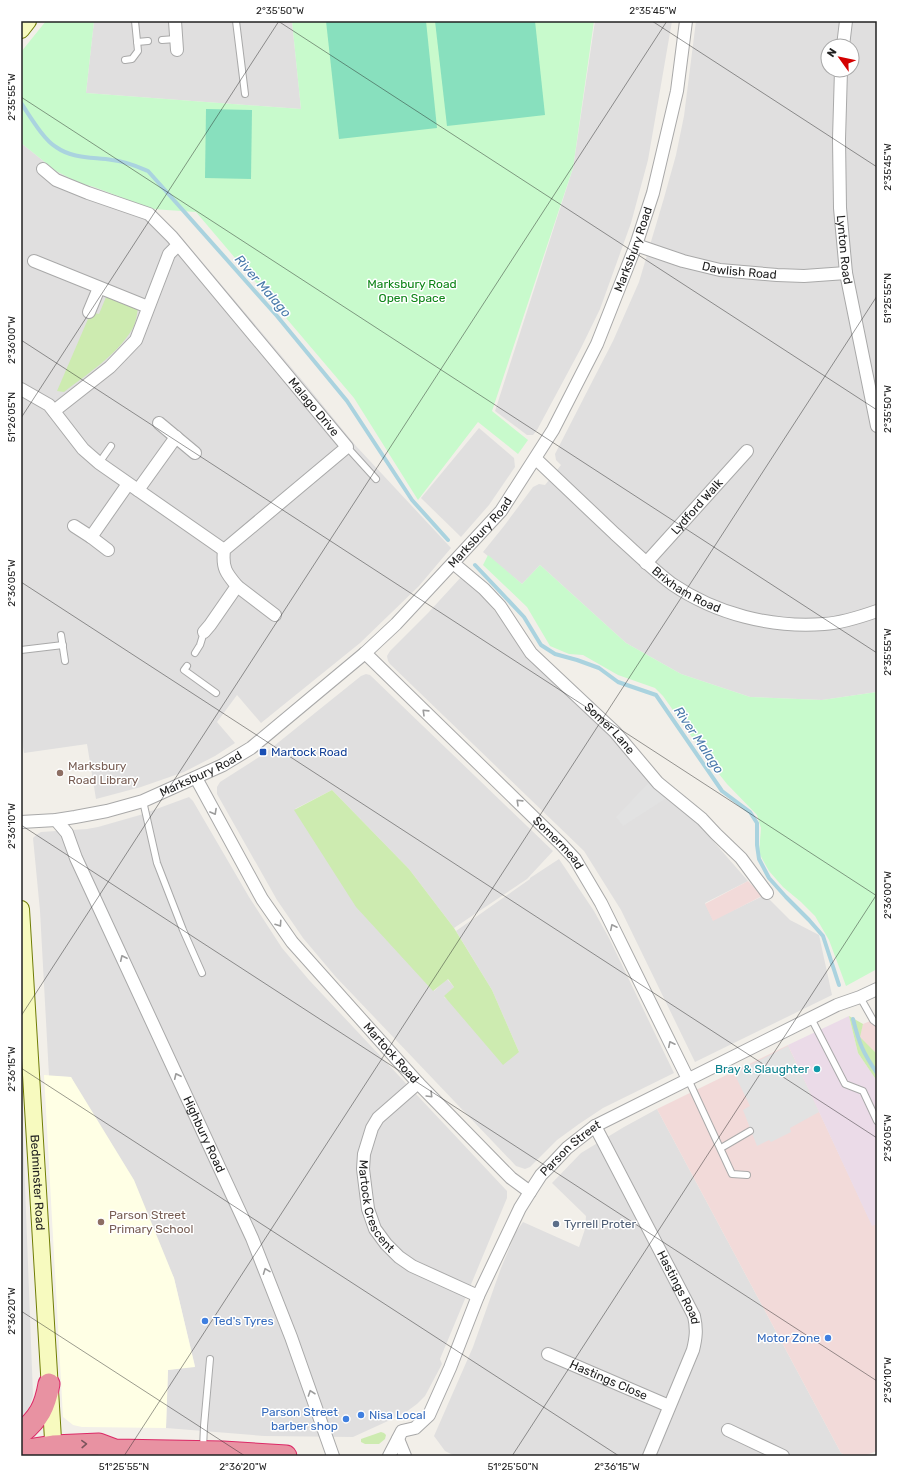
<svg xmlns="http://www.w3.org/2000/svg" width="898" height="1477" font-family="Rubik,sans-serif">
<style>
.residential{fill:#e0dfdf;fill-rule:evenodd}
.commercial{fill:#f2dad9}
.industrial{fill:#ebdbe8}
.education{fill:#ffffe5}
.grass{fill:#cdebb0}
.park{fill:#c8facc}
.pitch{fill:#88e0be}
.parking{fill:#e2e2e2}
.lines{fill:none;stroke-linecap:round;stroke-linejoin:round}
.stream{stroke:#aad3df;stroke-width:4}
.lane-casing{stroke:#a9a9a9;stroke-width:8}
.street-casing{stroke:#a9a9a9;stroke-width:14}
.secondary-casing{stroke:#707d05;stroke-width:18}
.highway-casing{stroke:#dc2a67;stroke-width:23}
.lane{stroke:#fff;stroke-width:6}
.street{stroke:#fff;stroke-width:12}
.secondary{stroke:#f7fabf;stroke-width:16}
.highway{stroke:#e892a2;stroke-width:21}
.oneway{stroke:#9c9c9c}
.oneway2{stroke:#7b545c}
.ticks{fill:none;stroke:#222;stroke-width:1;stroke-opacity:0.45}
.transit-dot{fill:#1a4fb4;stroke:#fff;stroke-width:1.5}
.education-dot{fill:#8d6e63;stroke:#fff;stroke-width:1.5}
.culture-dot{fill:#0f9aa8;stroke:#fff;stroke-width:1.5}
.service-dot{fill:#5c6f8a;stroke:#fff;stroke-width:1.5}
.shop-dot{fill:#3f7fe0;stroke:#fff;stroke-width:1.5}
.labels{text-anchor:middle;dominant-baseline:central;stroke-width:3;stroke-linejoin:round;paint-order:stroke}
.street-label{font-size:12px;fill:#222;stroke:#fff}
.park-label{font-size:12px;fill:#0c8416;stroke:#fff}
.transit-label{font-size:12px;fill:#164399;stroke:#fff;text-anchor:start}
.education-label{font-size:12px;fill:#785e54;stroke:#fff;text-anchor:start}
.culture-label{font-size:12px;fill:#0d838f;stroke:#fff;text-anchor:end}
.service-label{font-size:12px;fill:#4e5e75;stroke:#fff;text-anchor:start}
.shop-label{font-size:12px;fill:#366cbe;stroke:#fff;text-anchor:start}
.water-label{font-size:13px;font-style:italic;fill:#4a7aab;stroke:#fff}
.neatline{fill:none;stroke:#222;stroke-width:1.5}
.ticks-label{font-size:10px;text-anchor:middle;fill:#222}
</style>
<rect width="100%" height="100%" fill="#f2efe9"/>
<!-- residential -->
<g class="residential">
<path d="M94,21H292L301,109L86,93Z"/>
<path d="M595,21H672L648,160L631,223L600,309L581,348L537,430L533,435H527L495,411L573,168Z"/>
<path d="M696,21H877V692L822,700L750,697L681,674L626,643L540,565L522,584L483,552L504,526L533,487L539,484L545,485L561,465L556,460L555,454L613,341L639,282L664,198L676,155L684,116ZM828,46H852V70H828Z"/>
<path d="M21,143L56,171L79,183L94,187L152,209L177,232L307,386L356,446L451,548L419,586L360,643L261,723L237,695L217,722L235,743L215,756L184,772L141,787L96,799L87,744L24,753L21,735Z"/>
<path d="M479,428L514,458L515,467L489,505L461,537L421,498Z"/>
<path d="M462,576L485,599L526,650L659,779L748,881L705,903L713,920L765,895L790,920L819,935L832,995L695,1062L621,910L584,851L390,664L388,661L387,656L390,651L428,613Z"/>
<path d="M366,674L370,675L553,851L527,879L454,928L409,869L332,790L295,809L434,991L447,979L454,987L444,997L519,1052L492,990L456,931L530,879V878L559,859L594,911L609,938L674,1073L603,1108L579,1124L557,1140L530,1167L525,1169L516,1166L335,976L303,938L277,900L217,794V787L220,782L264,754L361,676Z"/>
<path d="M189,797L193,801L249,897L282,948L309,980L507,1191V1198L440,1359L442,1364L425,1396L417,1404L406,1412L388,1421L353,1437L264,1436L166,1428L168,1370L195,1366L174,1278L71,1077L49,1076L40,911L33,838L36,835L41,832L87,829L98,827L140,815Z"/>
<path d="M21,1081L33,1396L29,1408L21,1417Z"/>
<path d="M657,1109L841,1453L848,1456H455L445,1451L434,1436L473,1347L501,1268L516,1232L523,1222L579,1247L585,1229L586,1216L552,1183L581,1153L624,1127Z"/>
</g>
<!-- commercial -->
<g class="commercial">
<path d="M748,881L762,896L713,921L705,904Z"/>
<path d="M877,1018V1054L859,1037L863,1024Z"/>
<path d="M788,1045L872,1225L877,1224V1451L864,1456H848L841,1453L657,1109Z"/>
</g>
<!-- industrial -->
<path class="industrial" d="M849,1016L858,1053L877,1081V1224L872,1226L788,1045Z"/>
<!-- education -->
<path class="education" d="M44,1075L71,1077L134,1180L174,1278L195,1367L168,1370L166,1428L82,1427L73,1425L63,1417Z"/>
<!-- grass -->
<g class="grass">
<path d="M106,297L138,308C137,314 136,321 134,326C120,353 87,374 64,392L57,391L91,312L99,314Z"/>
<path d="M332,790L409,869L454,928L492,990L519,1052L503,1065L444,996L454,987L448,979L433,991L356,907L294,810Z"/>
<path d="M849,1016L863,1024L860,1037L877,1054V1081L858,1053Z"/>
<path d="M381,1432L384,1433L386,1435L385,1439L379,1444H365L361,1442V1439Z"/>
</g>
<!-- park -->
<g class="park">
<path d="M46,21H94L86,93L301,109L292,21H594L573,168L492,411L528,440L518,454L478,422L418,500L354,398L196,212L152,209L94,187L79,183L56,171L21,143V52Z"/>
<path d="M488,555L522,584L540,565L626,643L681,674L750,697L822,700L877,692V969L846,986L829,940L815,916L801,902L783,887L769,871L759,853L761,828L757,815L727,784L711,764L663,696L655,688L618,675L583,655L569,654L550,646L527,607L483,565Z"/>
</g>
<!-- pitch -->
<g class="pitch">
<path d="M326,21H426L437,128L339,139Z"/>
<path d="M435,21H535L545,115L447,126Z"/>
<path d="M206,109L252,110L251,179L205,178Z"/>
</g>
<!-- parking -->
<g class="parking">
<path d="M651,780L668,797L623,826L616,817Z"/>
<path d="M788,1046L819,1112L790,1128L791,1132L771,1142L769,1140L757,1146L743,1110L750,1106L734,1073Z"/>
</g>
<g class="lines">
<!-- stream -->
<g class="stream">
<path d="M21,103C30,116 43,139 56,147C73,159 92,157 112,160C125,161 136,166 148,171L277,316L347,401L412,500L448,540"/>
<path d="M475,565L524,617L541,645L555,654L577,660L599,668L618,682L656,695L722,791L750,812L757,823V845L759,859L769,878L786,897L809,920L823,936L839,985"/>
<path d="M853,1019C859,1043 863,1053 877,1073"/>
</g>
<!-- lane casing -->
<g class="lane-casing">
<g id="lane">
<path d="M236,21L245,94"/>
<path d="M162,40L176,39"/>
<path d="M137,42L148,41"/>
<path d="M125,60L132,59L138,51L135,21"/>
<path d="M347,447L376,479"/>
<path d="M99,463L111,446"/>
<path d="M61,635L65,661"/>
<path d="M21,650L63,645"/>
<path d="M195,653L200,645L204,632"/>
<path d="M187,666L184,670L216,693"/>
<path d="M143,801L157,863L183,930L202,973"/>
<path d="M860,997L873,1020L877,1023"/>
<path d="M811,1018L845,1084L863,1091L877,1121"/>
<path d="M688,1079L732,1174L747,1175"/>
<path d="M721,1148L750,1131"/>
<path d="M203,1449L204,1426L210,1359"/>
</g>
</g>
<!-- street casing -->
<g class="street-casing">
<g id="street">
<path d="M175,21L177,50"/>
<path d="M843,46L846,21"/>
<path id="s1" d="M841,70L839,139L840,208L846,273L877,426"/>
<path id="s2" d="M43,169L56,180L88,193L149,214L172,237L347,447L224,550C222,568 226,573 237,586L210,625L204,632"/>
<path id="s3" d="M636,245L683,261L720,270L777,275L804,276L846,273"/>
<path d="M34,261L148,307"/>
<path d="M89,312L99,288"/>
<path d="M21,389L49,405L83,449L99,463L224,550"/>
<path d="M54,411L110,367L136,340L169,254L178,245"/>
<path d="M159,423L195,453"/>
<path id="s4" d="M536,459C562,484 589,509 615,534C634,551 652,569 672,584C716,614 771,628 824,624C842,623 860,617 877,611"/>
<path d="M138,490L176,437"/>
<path d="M74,526L91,537L128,484"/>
<path d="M91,537L108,550"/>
<path id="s5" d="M453,563L484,589L500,606L531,653L615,732L658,783L702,819L716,834L741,858L767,893"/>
<path id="s6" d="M646,563L747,451"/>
<path d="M237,586L275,615"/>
<path id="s7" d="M365,653L561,844L575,859L601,903L688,1079"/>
<path id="s8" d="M196,778L262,899L292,942L418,1083L511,1178L530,1192"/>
<path id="s9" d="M56,820L67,833L76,858L252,1238L291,1337L333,1456"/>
<path id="s10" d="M21,822L56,820L75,817L107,811L143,801L223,765L251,748L365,653L396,624L437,580L501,511L553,430L597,344L636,245L653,193L677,91L686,21"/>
<path id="s11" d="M418,1083L378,1118L372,1128L364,1154L363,1169L368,1209L375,1229L386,1244L399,1257L412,1266L478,1296"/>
<path id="s12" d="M595,1126L694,1316C697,1329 696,1338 693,1350L649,1456"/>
<path id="s13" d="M548,1354L669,1406"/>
<path d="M728,1430L783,1456"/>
<path d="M398,1439L405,1456"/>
<path id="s14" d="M389,1456L402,1431L415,1428L429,1415L450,1368L478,1296L520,1208L530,1192L541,1175L552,1164L567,1148L595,1126L837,1005L860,997L877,989"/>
</g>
</g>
<!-- secondary casing -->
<g class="secondary-casing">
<g id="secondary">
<path d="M21,30L28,21"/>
<path id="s15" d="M21,909L54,1456"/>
</g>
</g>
<!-- highway casing -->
<g class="highway-casing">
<g id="highway">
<path d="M21,1433C39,1418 45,1407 49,1384"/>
<path d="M21,1451L53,1446L99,1444L115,1450L223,1452L286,1456"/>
</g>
</g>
<!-- lane -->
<use href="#lane" class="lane"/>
<!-- street -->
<use href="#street" class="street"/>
<!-- secondary -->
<use href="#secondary" class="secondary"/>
<!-- highway -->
<use href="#highway" class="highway"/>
</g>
<!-- one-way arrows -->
<defs><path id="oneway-chevron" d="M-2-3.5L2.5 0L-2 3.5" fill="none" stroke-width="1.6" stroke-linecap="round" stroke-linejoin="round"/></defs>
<g class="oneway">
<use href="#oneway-chevron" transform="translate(425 712) rotate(-136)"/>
<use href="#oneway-chevron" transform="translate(519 802) rotate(-136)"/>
<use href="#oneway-chevron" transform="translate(214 812) rotate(61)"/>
<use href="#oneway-chevron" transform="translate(279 924) rotate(56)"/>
<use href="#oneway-chevron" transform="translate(613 927) rotate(-116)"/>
<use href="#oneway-chevron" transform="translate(123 958) rotate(-115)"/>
<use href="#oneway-chevron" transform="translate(671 1044) rotate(-116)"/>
<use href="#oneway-chevron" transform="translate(177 1076) rotate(-115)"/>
<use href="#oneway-chevron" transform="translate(430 1095) rotate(45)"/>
<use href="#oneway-chevron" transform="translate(266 1271) rotate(-111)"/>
<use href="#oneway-chevron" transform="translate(311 1393) rotate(-109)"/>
</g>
<use class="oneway2" href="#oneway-chevron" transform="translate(84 1444) rotate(-2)"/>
<!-- ticks -->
<path class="ticks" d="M278,21L877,410M652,21L877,167M21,97L877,653M21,340L877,896M21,418L279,21M21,582L877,1138M21,825L877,1381M21,1016L667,21M21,1068L619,1456M21,1311L245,1456M124,1456L877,296M512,1456L877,894"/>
<!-- markers -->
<rect class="transit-dot" x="259" y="748" width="8" height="8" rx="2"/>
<g class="education-dot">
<circle cx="60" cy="773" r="4"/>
<circle cx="101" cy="1222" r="4"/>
</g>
<circle class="culture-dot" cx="817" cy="1069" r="4"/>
<circle class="service-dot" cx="556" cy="1224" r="4"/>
<g class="shop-dot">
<circle cx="205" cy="1321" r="4"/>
<circle cx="828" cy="1338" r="4"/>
<circle cx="361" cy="1415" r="4"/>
<circle cx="346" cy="1419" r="4"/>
</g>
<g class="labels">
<!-- street labels -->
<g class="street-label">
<text stroke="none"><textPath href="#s1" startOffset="180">Lynton Road</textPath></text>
<text stroke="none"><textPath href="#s10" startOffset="884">Marksbury Road</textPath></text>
<text stroke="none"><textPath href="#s3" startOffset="107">Dawlish Road</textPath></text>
<text stroke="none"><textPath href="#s2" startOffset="370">Malago Drive</textPath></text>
<text stroke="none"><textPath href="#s6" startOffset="76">Lydford Walk</textPath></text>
<text stroke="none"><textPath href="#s10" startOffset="560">Marksbury Road</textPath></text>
<text stroke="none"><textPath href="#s4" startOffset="200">Brixham Road</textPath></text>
<text stroke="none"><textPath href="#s5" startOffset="229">Somer Lane</textPath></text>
<text stroke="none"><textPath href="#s10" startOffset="188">Marksbury Road</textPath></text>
<text stroke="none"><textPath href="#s7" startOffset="271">Somermead</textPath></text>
<text stroke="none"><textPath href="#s8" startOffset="339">Martock Road</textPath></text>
<text stroke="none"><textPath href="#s9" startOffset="348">Highbury Road</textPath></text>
<text stroke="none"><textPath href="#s14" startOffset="366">Parson Street</textPath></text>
<text stroke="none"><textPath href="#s15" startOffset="274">Bedminster Road</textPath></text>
<text stroke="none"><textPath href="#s11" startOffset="147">Martock Crescent</textPath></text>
<text stroke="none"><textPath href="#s12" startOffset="182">Hastings Road</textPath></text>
<text stroke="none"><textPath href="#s13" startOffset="66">Hastings Close</textPath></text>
</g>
<!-- park labels -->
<g class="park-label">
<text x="412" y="284">Marksbury Road<tspan x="412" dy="14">Open Space</tspan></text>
</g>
<!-- transit labels -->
<g class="transit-label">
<text x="271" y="752">Martock Road</text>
</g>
<!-- education labels -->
<g class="education-label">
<text x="68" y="766">Marksbury<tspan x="68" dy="14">Road Library</tspan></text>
<text x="109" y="1215">Parson Street<tspan x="109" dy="14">Primary School</tspan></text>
</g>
<!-- culture labels -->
<g class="culture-label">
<text x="809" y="1069">Bray &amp; Slaughter</text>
</g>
<!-- service labels -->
<g class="service-label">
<text x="564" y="1224">Tyrrell Proter</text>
</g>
<!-- shop labels -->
<g class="shop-label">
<text x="213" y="1321">Ted's Tyres</text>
<text x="820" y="1338" text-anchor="end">Motor Zone</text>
<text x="338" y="1412" text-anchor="end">Parson Street<tspan x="338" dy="14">barber shop</tspan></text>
<text x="369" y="1415">Nisa Local</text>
</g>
<!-- water labels -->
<g class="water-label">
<text transform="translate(263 286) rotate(49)">River Malago</text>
<text transform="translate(699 740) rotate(56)">River Malago</text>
</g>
</g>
<!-- border -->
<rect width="898" height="1477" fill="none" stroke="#ffffff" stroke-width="44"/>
<!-- north arrow -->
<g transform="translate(840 58) rotate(303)"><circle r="19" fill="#ffffff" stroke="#a7a7a7"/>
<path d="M0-3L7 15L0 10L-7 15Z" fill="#d40000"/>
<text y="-6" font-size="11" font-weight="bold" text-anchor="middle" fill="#222222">N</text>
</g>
<rect x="22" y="22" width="854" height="1433" class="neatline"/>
<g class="ticks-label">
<text x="280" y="14">2°35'50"W</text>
<text x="653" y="14">2°35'45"W</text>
<text transform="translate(11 97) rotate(-90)" y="4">2°35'55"W</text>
<text transform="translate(887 167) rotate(-90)" y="4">2°35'45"W</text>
<text transform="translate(887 298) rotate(-90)" y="4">51°25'55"N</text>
<text transform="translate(11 340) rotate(-90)" y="4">2°36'00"W</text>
<text transform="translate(887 409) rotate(-90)" y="4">2°35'50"W</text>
<text transform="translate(11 417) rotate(-90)" y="4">51°26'05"N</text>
<text transform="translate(11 583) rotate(-90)" y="4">2°36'05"W</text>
<text transform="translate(887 652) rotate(-90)" y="4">2°35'55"W</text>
<text transform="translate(11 826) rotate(-90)" y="4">2°36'10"W</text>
<text transform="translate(887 895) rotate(-90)" y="4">2°36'00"W</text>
<text transform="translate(11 1069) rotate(-90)" y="4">2°36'15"W</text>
<text transform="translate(887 1138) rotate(-90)" y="4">2°36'05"W</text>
<text transform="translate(11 1311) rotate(-90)" y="4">2°36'20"W</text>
<text transform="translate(887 1380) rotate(-90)" y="4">2°36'10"W</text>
<text x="124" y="1470">51°25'55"N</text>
<text x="243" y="1470">2°36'20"W</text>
<text x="513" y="1470">51°25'50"N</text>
<text x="617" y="1470">2°36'15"W</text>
</g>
</svg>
